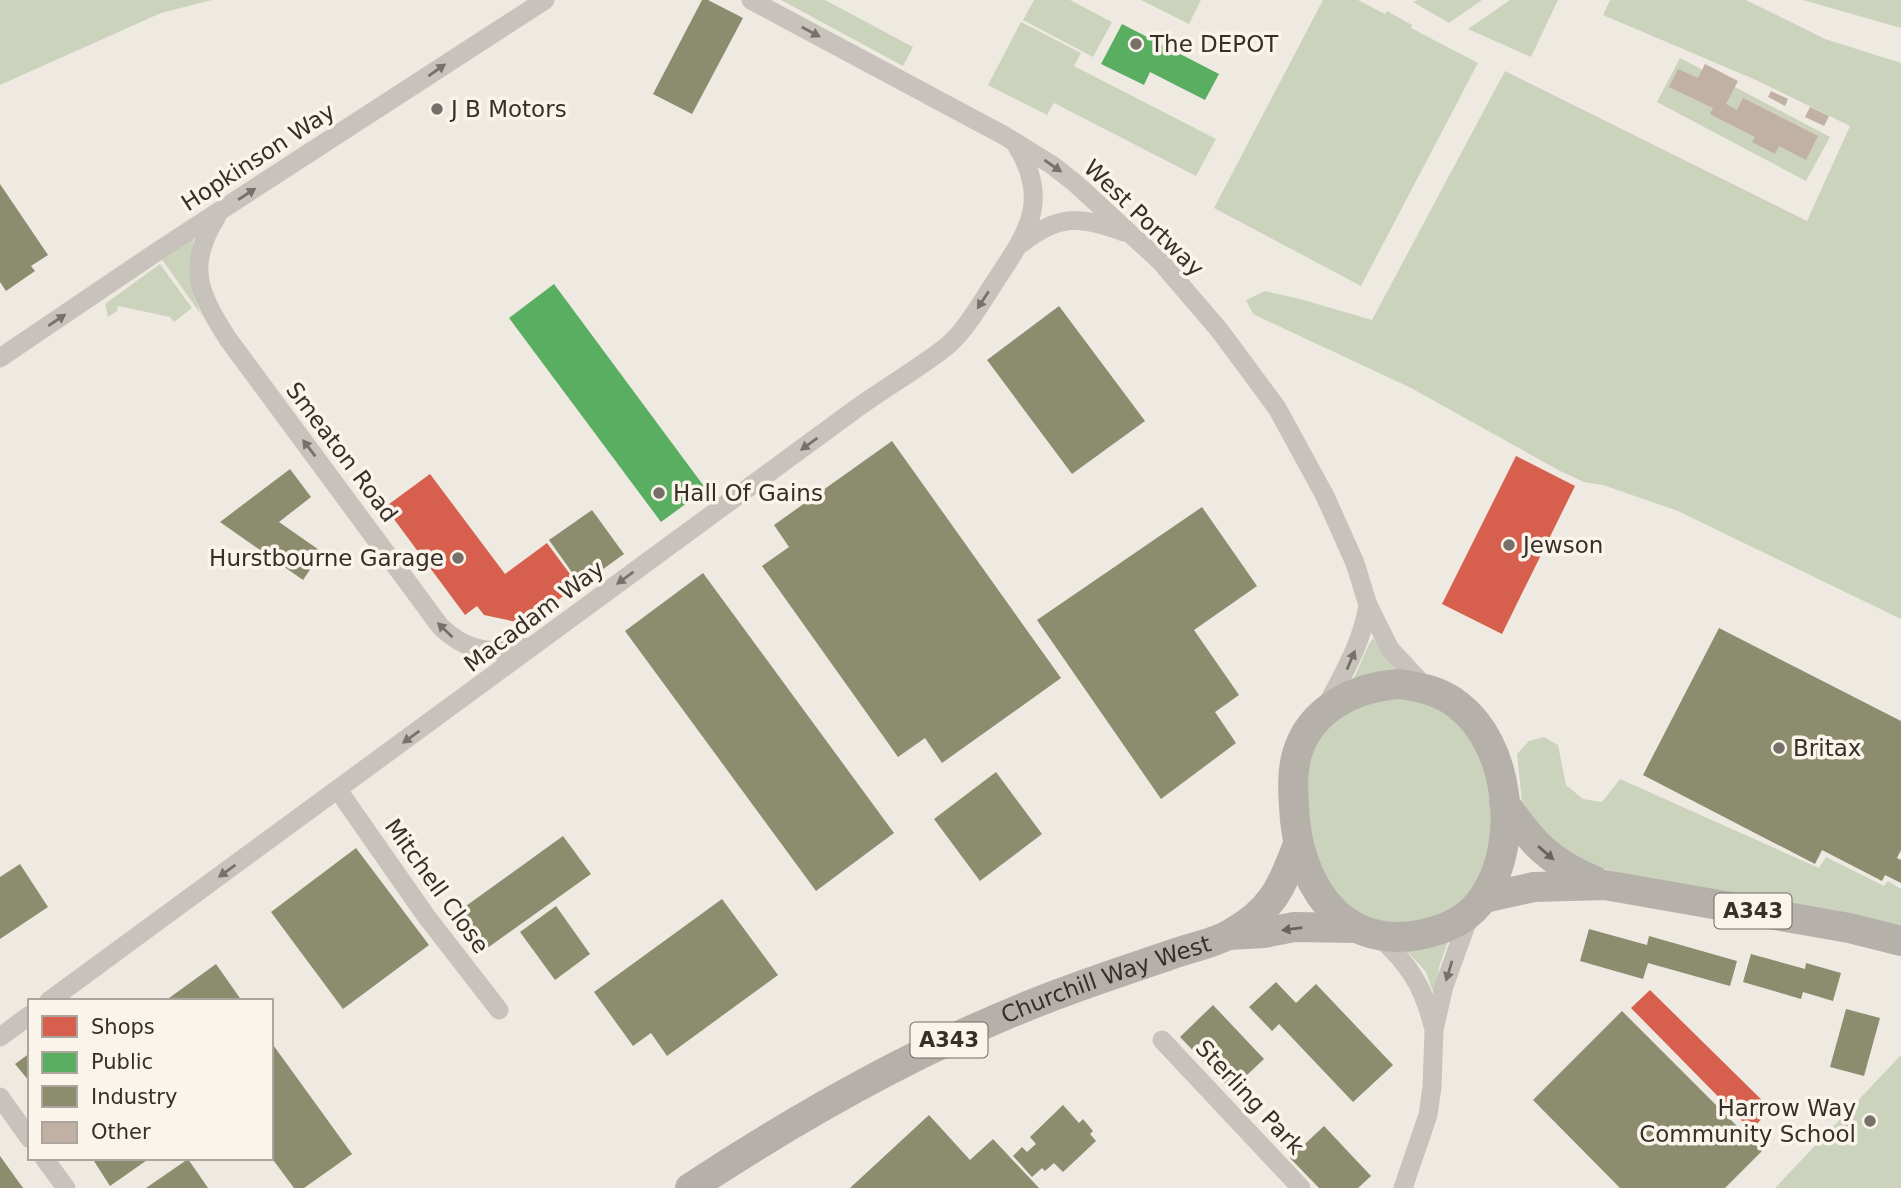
<svg xmlns="http://www.w3.org/2000/svg" width="1901" height="1188" font-family="'DejaVu Sans',sans-serif">
<style>
.green{fill:#ccd3bd}
.shops{fill:#d6604d}
.public{fill:#5aae61}
.industry{fill:#8c8c6e}
.building{fill:#c1b0a4}
.lines{fill:none;stroke-linecap:round;stroke-linejoin:round}
.minor{stroke:#c7c2bb;stroke-width:19}
.primary{stroke:#b6b0aa;stroke-width:30}
.oneway{fill:#78716b}
.oneway2{fill:#6a635d}
.poi-dot{fill:#77706a;stroke:#faf4ea;stroke-width:2.5}
.labels{text-anchor:middle;dominant-baseline:central;stroke-width:7;stroke-linejoin:round;paint-order:stroke}
.shield{fill:#faf4ea;stroke:#726a63;stroke-width:2}
.shield-label{font-size:21px;font-weight:bold;fill:#372f29}
.poi-label{font-size:23px;fill:#372f29;stroke:#faf4ea;text-anchor:start}
.street-label{font-size:23px;fill:#372f29;stroke:#faf4ea}
</style>
<rect width="100%" height="100%" fill="#eeeae2"/>
<!-- green -->
<g class="green">
<path d="M0,0H212L161,13L0,85Z"/>
<path d="M781,0H825L913,47L903,66Z"/>
<path d="M1034,0H1070L1112,22L1093,57L1023,20Z"/>
<path d="M1141,0H1201L1189,24Z"/>
<path d="M1323,0H1358L1385,14L1387,11L1412,25L1411,28L1478,63L1361,286L1214,208Z"/>
<path d="M1418,0H1482L1449,23L1413,2Z"/>
<path d="M1510,0H1558L1531,57L1468,29Z"/>
<path d="M1610,0H1746L1825,39L1901,63V619L1678,511L1603,485L1584,482L1560,471L1411,388L1253,314L1246,300L1265,291L1300,299L1372,320L1505,71L1807,221L1850,126L1756,80L1603,15Z"/>
<path d="M1803,0H1901V28Z"/>
<path d="M1021,22L1081,53L1074,66L1216,139L1196,176L1054,103L1047,115L988,85Z"/>
<path d="M1680,58L1830,137L1806,181L1657,102Z"/>
<path d="M194,238C190,268 188,287 202,316L161,258Z"/>
<path d="M160,264L192,308L174,322L170,317L118,306L117,311L108,317L105,304Z"/>
<path d="M1373,638L1396,671L1352,681C1360,668 1365,649 1373,638Z"/>
<path d="M1409,694L1461,719L1487,766L1495,828L1487,872L1456,912L1394,928L1348,911L1334,898L1309,837L1307,765L1318,739L1347,708Z"/>
<path d="M1544,737L1558,745L1566,785L1583,799L1602,802L1620,779L1819,868L1826,857L1884,886L1888,881L1901,889V929L1675,886L1580,863L1540,835L1522,802L1517,754L1529,741Z"/>
<path d="M1449,939L1439,967L1435,991L1432,990L1426,972L1405,949Z"/>
<path d="M1901,1055V1188H1775Z"/>
</g>
<!-- shops -->
<g class="shops">
<path d="M1516,456L1575,486L1502,634L1442,604Z"/>
<path d="M430,474L505,574L547,543L578,585L526,624L484,615L477,606L465,615L385,507Z"/>
<path d="M1650,990L1771,1109L1751,1130L1631,1008Z"/>
</g>
<!-- public -->
<g class="public">
<path d="M1122,24L1219,74L1205,100L1150,72L1144,85L1101,64Z"/>
<path d="M554,284L706,489L661,522L509,318Z"/>
</g>
<!-- industry -->
<g class="industry">
<path d="M702,0H708L743,18L692,114L653,94Z"/>
<path d="M0,184L48,255L31,266L35,271L6,291L0,282Z"/>
<path d="M1059,306L1145,421L1072,474L987,360Z"/>
<path d="M892,441L1061,678L942,763L925,738L898,757L762,566L789,547L774,525Z"/>
<path d="M290,469L311,497L279,522L322,552L303,580L220,522Z"/>
<path d="M1202,507L1257,586L1194,630L1239,695L1215,712L1236,743L1161,799L1037,620Z"/>
<path d="M592,510L624,554L581,585L549,540Z"/>
<path d="M703,573L894,833L816,891L625,631Z"/>
<path d="M1719,628L1901,721V850L1897,858L1901,860V883L1885,875L1882,881L1822,850L1815,864L1643,775Z"/>
<path d="M996,772L1042,834L980,881L934,819Z"/>
<path d="M563,836L591,874L486,949L459,911Z"/>
<path d="M356,848L429,945L343,1009L271,912Z"/>
<path d="M20,864L48,907L0,939V877Z"/>
<path d="M722,899L778,975L667,1056L651,1033L633,1046L594,992Z"/>
<path d="M556,906L590,954L555,980L520,932Z"/>
<path d="M1589,929L1647,945L1649,936L1737,961L1730,986L1648,963L1643,979L1580,961Z"/>
<path d="M1751,954L1805,969L1806,963L1841,973L1833,1001L1803,992L1801,999L1743,982Z"/>
<path d="M216,964L242,1001H165Z"/>
<path d="M1276,982L1296,1003L1316,984L1393,1065L1353,1102L1279,1024L1272,1031L1249,1007Z"/>
<path d="M1213,1005L1264,1059L1231,1090L1180,1037Z"/>
<path d="M1846,1009L1880,1018L1864,1076L1830,1067Z"/>
<path d="M1622,1011L1762,1151L1725,1188H1620L1533,1100Z"/>
<path d="M271,1042L352,1154L304,1188H294L271,1157Z"/>
<path d="M30,1053V1082L15,1064Z"/>
<path d="M1063,1105L1079,1123L1083,1119L1093,1131L1090,1134L1096,1141L1063,1172L1054,1163L1045,1171L1042,1168L1032,1177L1013,1156L1022,1147L1027,1152L1036,1144L1030,1137Z"/>
<path d="M929,1115L970,1160L993,1139L1039,1188H850Z"/>
<path d="M1324,1126L1371,1176L1358,1188H1319L1290,1158Z"/>
<path d="M0,1156L23,1188H0Z"/>
<path d="M92,1158H150L110,1186Z"/>
<path d="M188,1159L208,1188H146Z"/>
</g>
<!-- building -->
<g class="building">
<path d="M1705,64L1738,81L1726,104L1737,110L1743,98L1818,136L1806,160L1779,146L1775,154L1752,142L1755,137L1710,114L1713,108L1669,87L1678,69L1698,78Z"/>
<path d="M1771,91L1788,99L1785,106L1768,97Z"/>
<path d="M1810,107L1829,116L1824,126L1805,117Z"/>
</g>
<g class="lines">
<!-- minor -->
<g class="minor">
<path d="M751,0L1005,136L1052,165L1075,183L1160,261L1220,331L1277,408L1325,496L1355,563L1368,605L1390,649L1426,688"/>
<path d="M217,216C186,267 198,292 228,339L440,626C468,654 493,653 531,647"/>
<path d="M1022,243C1059,214 1081,216 1124,232"/>
<path d="M0,358L161,249L545,0"/>
<path d="M1326,707C1343,674 1362,643 1368,605"/>
<path d="M338,790L426,916L499,1010"/>
<path d="M1379,937C1409,964 1423,986 1433,1026"/>
<path d="M49,1001L857,408C885,388 919,368 946,347C964,332 978,308 991,288C1024,236 1054,204 1015,143"/>
<path d="M0,1037L30,1015"/>
<path d="M1162,1040L1301,1188"/>
<path d="M0,1097L30,1139"/>
<path d="M44,1158L66,1188"/>
<path d="M1403,1188L1428,1115L1432,1087L1434,1030L1444,986L1470,914"/>
</g>
<!-- primary -->
<g class="primary">
<path d="M1399,684C1420,687 1441,691 1458,705C1510,745 1520,841 1485,895C1471,918 1446,930 1419,935C1337,950 1297,879 1294,807C1293,790 1292,771 1297,754C1310,709 1355,687 1399,684Z"/>
<path d="M1504,802C1530,841 1550,863 1595,881"/>
<path d="M1484,898L1534,887L1605,885L1849,928L1901,941"/>
<path d="M1229,935L1264,933L1294,927L1356,928"/>
<path id="s1" d="M690,1188C798,1117 910,1053 1030,1005C1076,986 1123,971 1170,955C1189,948 1212,944 1230,934C1272,911 1282,887 1298,844"/>
</g>
</g>
<!-- one-way arrows -->
<defs><path id="oneway-solid" d="M-6-.8H1V-3.2L6.5 0L1 3.2V.8H-6Z" transform="scale(1.75)"/></defs>
<g class="oneway">
<use href="#oneway-solid" transform="translate(811 32) rotate(28)"/>
<use href="#oneway-solid" transform="translate(437 70) rotate(-35)"/>
<use href="#oneway-solid" transform="translate(1053 166) rotate(35)"/>
<use href="#oneway-solid" transform="translate(247 194) rotate(-33)"/>
<use href="#oneway-solid" transform="translate(983 300) rotate(123)"/>
<use href="#oneway-solid" transform="translate(57 320) rotate(-34)"/>
<use href="#oneway-solid" transform="translate(809 444) rotate(144)"/>
<use href="#oneway-solid" transform="translate(309 448) rotate(-127)"/>
<use href="#oneway-solid" transform="translate(625 578) rotate(144)"/>
<use href="#oneway-solid" transform="translate(445 630) rotate(-136)"/>
<use href="#oneway-solid" transform="translate(1351 660) rotate(-67)"/>
<use href="#oneway-solid" transform="translate(411 737) rotate(144)"/>
<use href="#oneway-solid" transform="translate(227 871) rotate(144)"/>
<use href="#oneway-solid" transform="translate(1449 971) rotate(107)"/>
</g>
<g class="oneway2">
<use href="#oneway-solid" transform="translate(1546 853) rotate(41)"/>
<use href="#oneway-solid" transform="translate(1292 929) rotate(173)"/>
</g>
<!-- markers -->
<g class="poi-dot">
<circle cx="1136" cy="44" r="7"/>
<circle cx="437" cy="109" r="7"/>
<circle cx="659" cy="493" r="7"/>
<circle cx="1509" cy="545" r="7"/>
<circle cx="458" cy="558" r="7"/>
<circle cx="1779" cy="748" r="7"/>
<circle cx="1870" cy="1121" r="7"/>
</g>
<g class="labels">
<!-- shield labels -->
<g class="shield">
<rect x="1714.5" y="893.5" width="77" height="35" rx="5"/>
<rect x="910.5" y="1022.5" width="77" height="35" rx="5"/>
</g>
<g class="shield-label">
<text x="1753" y="911">A343</text>
<text x="949" y="1040">A343</text>
</g>
<!-- poi labels -->
<g class="poi-label">
<text x="1150" y="44">The DEPOT</text>
<text x="451" y="109">J B Motors</text>
<text x="673" y="493">Hall Of Gains</text>
<text x="1523" y="545">Jewson</text>
<text x="444" y="558" text-anchor="end">Hurstbourne Garage</text>
<text x="1793" y="748">Britax</text>
<text x="1856" y="1108" text-anchor="end">Harrow Way<tspan x="1856" dy="26">Community School</tspan></text>
</g>
<!-- street labels -->
<g class="street-label">
<text transform="translate(258 157) rotate(-33)">Hopkinson Way</text>
<text transform="translate(1144 218) rotate(44)">West Portway</text>
<text transform="translate(342 452) rotate(53)">Smeaton Road</text>
<text transform="translate(534 616) rotate(-37)">Macadam Way</text>
<text transform="translate(437 886) rotate(54)">Mitchell Close</text>
<text stroke="none"><textPath href="#s1" startOffset="467">Churchill Way West</textPath></text>
<text transform="translate(1250 1097) rotate(47)">Sterling Park</text>
</g>
</g>
<!-- legend -->
<rect x="28" y="999" width="245" height="161" fill="#faf4ea" stroke="#aca59d" stroke-width="2"/>
<rect x="42" y="1016" width="35" height="21" fill="#d6604d" stroke="#aca59d" stroke-width="2"/>
<text x="91" y="1034" font-size="21" fill="#372f29">Shops</text>
<rect x="42" y="1052" width="35" height="21" fill="#5aae61" stroke="#aca59d" stroke-width="2"/>
<text x="91" y="1069" font-size="21" fill="#372f29">Public</text>
<rect x="42" y="1086" width="35" height="21" fill="#8c8c6e" stroke="#aca59d" stroke-width="2"/>
<text x="91" y="1104" font-size="21" fill="#372f29">Industry</text>
<rect x="42" y="1122" width="35" height="21" fill="#c1b0a4" stroke="#aca59d" stroke-width="2"/>
<text x="91" y="1139" font-size="21" fill="#372f29">Other</text>
</svg>
